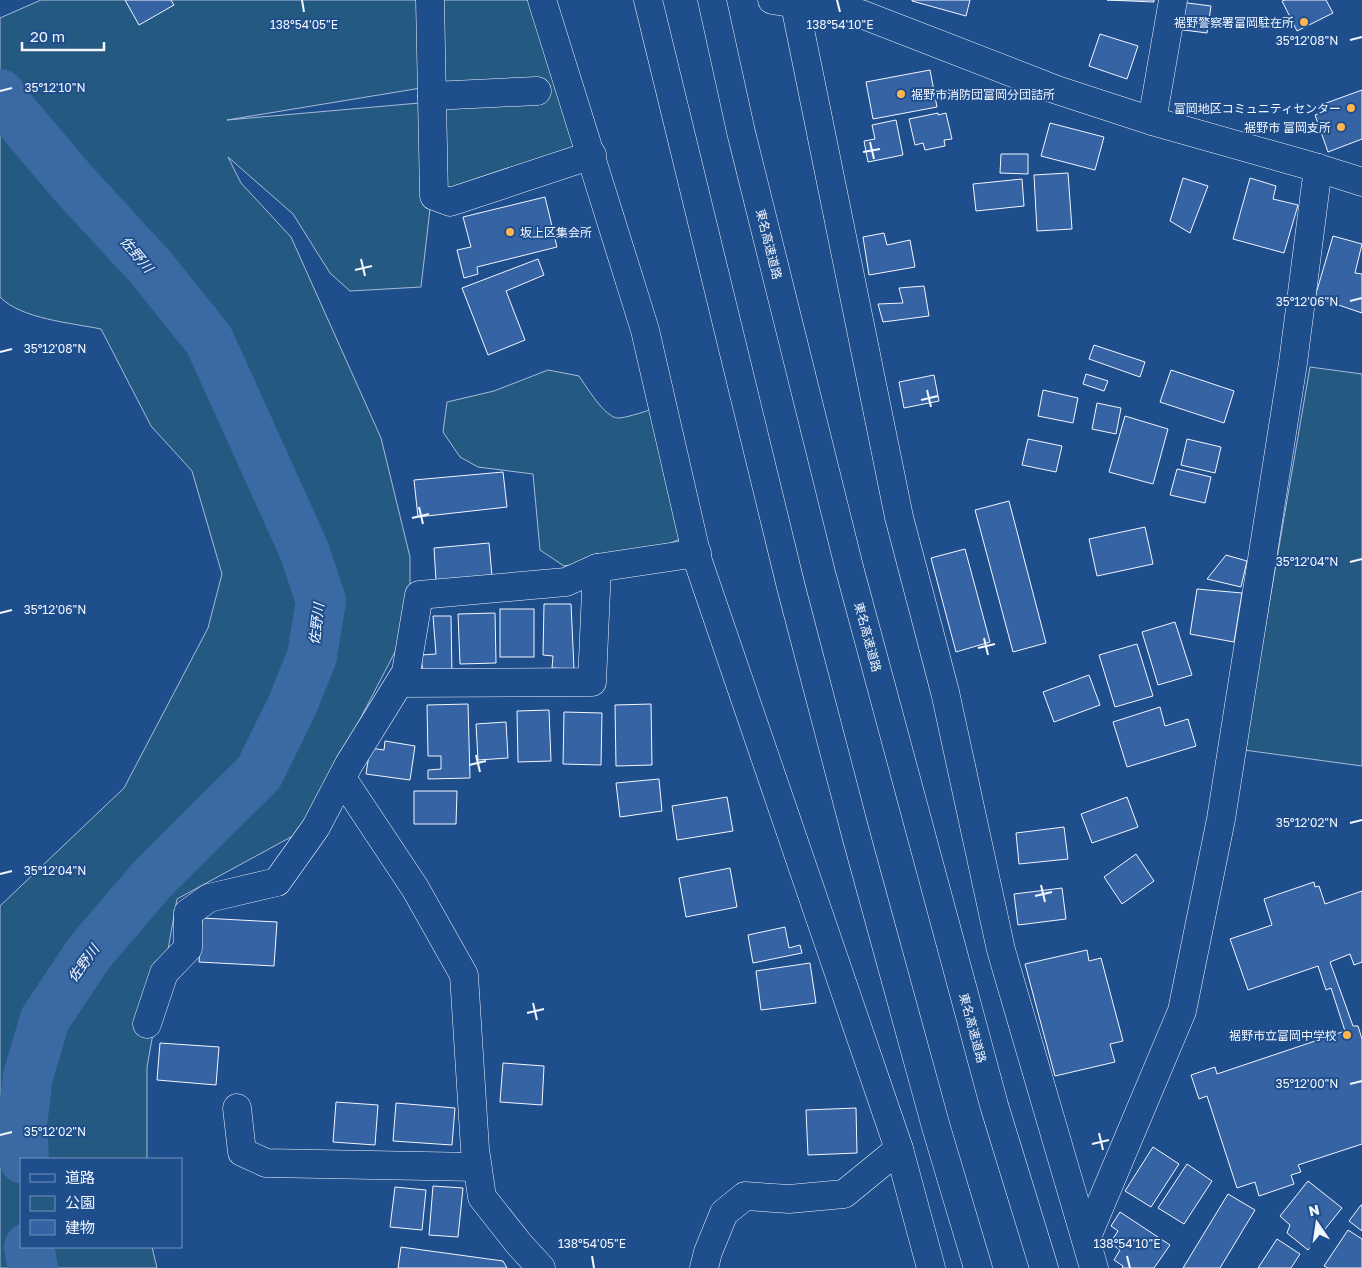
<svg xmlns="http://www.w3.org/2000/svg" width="1362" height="1268" font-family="'Golos Text','Noto Sans JP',sans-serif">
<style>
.green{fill:#245a82;stroke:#a8bbd7}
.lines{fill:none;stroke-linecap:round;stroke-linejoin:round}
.river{stroke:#3b69a3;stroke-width:50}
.building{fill:#3563a3;stroke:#f2f6ff}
.minor-casing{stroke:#f2f6ff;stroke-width:29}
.highway-casing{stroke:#f2f6ff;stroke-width:29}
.minor{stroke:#1f4e8c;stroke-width:28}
.highway{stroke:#1f4e8c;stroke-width:28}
.ticks{fill:none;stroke:#f2f6ff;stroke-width:2}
.poi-dot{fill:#ffb74d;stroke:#1f4e8c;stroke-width:2}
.labels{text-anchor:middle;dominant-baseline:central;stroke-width:4;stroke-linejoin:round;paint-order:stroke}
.poi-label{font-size:12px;fill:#f2f6ff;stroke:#1f4e8c;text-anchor:end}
.street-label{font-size:12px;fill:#f2f6ff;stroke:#1f4e8c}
.water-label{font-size:14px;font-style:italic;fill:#f2f6ff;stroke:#1f4e8c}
.ticks-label{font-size:12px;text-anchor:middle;fill:#f2f6ff;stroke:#1f4e8c;stroke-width:4;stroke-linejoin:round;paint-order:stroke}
</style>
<rect width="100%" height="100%" fill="#1f4e8c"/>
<!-- green -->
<g class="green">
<path d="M41,0H419L421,88L227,120L442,101L434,0H533L592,155L431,200L421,287L350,291L330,273L293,214L228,157L241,183L291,237L381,438L410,557V623L302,831L177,899L147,1067V1159H21V1247H152L157,1268H0V906L124,788L208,628L222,574L192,471L151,426L101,329C72,323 21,319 0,297V18Z"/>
<path d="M1310,367L1362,374V766L1244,750Z"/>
<path d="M548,370L579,376C586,386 605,418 618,418C627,418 649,410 659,407L684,537L653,551L564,566L540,550L533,474L478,467L460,457L443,432L447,402L494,391Z"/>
</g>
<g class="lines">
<!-- river -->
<g class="river">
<path d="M0,94L6,104L73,183L152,269L209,340L304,550L321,601L312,656L292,706L259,773L154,877L89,953L45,1019L28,1076L22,1125L24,1159"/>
<path d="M29,1247L33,1268"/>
</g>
</g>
<!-- building -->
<g class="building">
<path d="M125,0H171L174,5L139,25Z"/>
<path d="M912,0H970L966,16L912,1Z"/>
<path d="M1107,0H1154V2Z"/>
<path d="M1285,0H1326L1333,13L1297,31L1282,1Z"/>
<path d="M1180,2L1211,6L1207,33L1176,29Z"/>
<path d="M1100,34L1138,46L1127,79L1089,66Z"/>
<path d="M930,70L937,107L873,119L866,82Z"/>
<path d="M1362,90V139L1328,152L1315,115L1320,113L1318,106Z"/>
<path d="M938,113V115L946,113L952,139L944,140L945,146L925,150L923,143L915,145L909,119Z"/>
<path d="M896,120L903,155L868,162L864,141L875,139L872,125Z"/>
<path d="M1050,123L1104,137L1095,170L1041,156Z"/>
<path d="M1001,154H1028V174L1000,173Z"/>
<path d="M1068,173L1072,229L1037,231L1034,175Z"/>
<path d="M1183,178L1208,186L1190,233L1170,221Z"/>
<path d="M1250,178L1276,186L1273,199L1298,205L1284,253L1233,239Z"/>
<path d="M1022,179L1024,206L976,211L973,184Z"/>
<path d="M545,197L557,247L477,267L478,274L464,278L457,250L471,247L463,217Z"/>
<path d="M884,233L887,245L910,240L915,267L869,275L863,237Z"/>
<path d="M1333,236L1362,244L1355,273L1362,274V313L1315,297Z"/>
<path d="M538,259L544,275L506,291L525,340L488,355L462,288Z"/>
<path d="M924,286L929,316L883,322L878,304L903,303L899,288Z"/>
<path d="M1094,345L1145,362L1140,377L1089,359Z"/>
<path d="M1171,370L1234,391L1224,423L1160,402Z"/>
<path d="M1086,374L1108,381L1104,391L1083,384Z"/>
<path d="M934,375L939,401L904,408L899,382Z"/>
<path d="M1043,390L1078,398L1073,423L1038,416Z"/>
<path d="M1097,403L1121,408L1116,434L1092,429Z"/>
<path d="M1125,416L1168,429L1153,484L1109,472Z"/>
<path d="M1028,439L1062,446L1056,472L1022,465Z"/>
<path d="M1187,439L1221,447L1215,473L1181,465Z"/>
<path d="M1177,469L1211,477L1205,503L1170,495Z"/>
<path d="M503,472L507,507L418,517L414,480Z"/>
<path d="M1009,501L1046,643L1013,652L975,510Z"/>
<path d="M1145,527L1153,564L1097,576L1089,539Z"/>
<path d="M489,543L492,576L436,580L434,548Z"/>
<path d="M965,549L990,642L956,652L931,558Z"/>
<path d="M1226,555L1247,561L1241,587L1207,579Z"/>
<path d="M1197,589L1242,593L1234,642L1190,634Z"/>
<path d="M544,604H571L574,669L552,668L553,656L543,655Z"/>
<rect x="500" y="609" width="34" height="48"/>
<path d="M495,613L496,663L460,664L458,614Z"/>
<path d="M433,616H451L452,676L423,675L421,655L436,654Z"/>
<path d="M1175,622L1192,675L1158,685L1142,632Z"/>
<path d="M1137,644L1153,696L1115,707L1099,655Z"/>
<path d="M1089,675L1100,705L1054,722L1043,692Z"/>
<path d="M468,704L470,778L428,779V770L441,769V756H428L427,705Z"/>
<path d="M651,704L652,765L616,766L615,705Z"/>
<path d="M1160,707L1165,726L1188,719L1196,746L1127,767L1113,722Z"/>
<path d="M549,710L551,761L518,762L517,711Z"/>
<path d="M564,712L602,713L601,765L563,764Z"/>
<path d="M506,722L508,758L478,760L476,724Z"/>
<path d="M385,741L415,746L410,780L366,774L370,748L384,750Z"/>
<path d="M659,779L662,811L620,817L616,783Z"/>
<path d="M414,791H457L456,824H414Z"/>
<path d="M727,797L733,831L677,840L672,806Z"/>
<path d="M1127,797L1138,827L1092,843L1081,814Z"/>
<path d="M1064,827L1068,859L1019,864L1016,833Z"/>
<path d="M1136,854L1154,881L1122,904L1104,877Z"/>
<path d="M730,868L737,907L686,917L679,878Z"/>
<path d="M1314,882L1315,887L1319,886L1325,904L1362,891V962L1354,965L1350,954L1330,962L1353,1026H1358L1362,1039V1144L1298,1165L1301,1172L1291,1175L1294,1184L1259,1196L1255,1182L1237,1188L1207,1096L1199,1099L1191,1075L1215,1067L1217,1074L1345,1031L1331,988L1326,990L1318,966L1248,990L1230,939L1272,925L1264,899Z"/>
<path d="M1062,888L1066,919L1018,925L1014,894Z"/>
<path d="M202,918L277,922L274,966L199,962Z"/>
<path d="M785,927L789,948L800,945L802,953L753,963L748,935Z"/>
<path d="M1087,950L1089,961L1101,958L1123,1041L1110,1044L1115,1062L1055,1076L1025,964Z"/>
<path d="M810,963L816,1003L761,1010L756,971Z"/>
<path d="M160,1043L219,1047L216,1085L157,1080Z"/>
<path d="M503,1063L544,1066L542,1105L500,1102Z"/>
<path d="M336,1102L378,1105L375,1145L333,1142Z"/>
<path d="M396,1103L455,1108L452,1145L393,1141Z"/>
<path d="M856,1108L857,1153L808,1155L806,1110Z"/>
<path d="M1153,1147L1179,1164L1151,1207L1125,1191Z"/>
<path d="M1187,1164L1212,1181L1184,1224L1158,1208Z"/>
<path d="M1308,1181L1342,1208L1308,1250L1287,1233L1290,1225L1280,1216Z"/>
<path d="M433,1186L463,1188L458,1237L429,1235Z"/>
<path d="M395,1187L426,1190L422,1230L390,1227Z"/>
<path d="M1228,1194L1255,1210L1220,1268H1183Z"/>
<path d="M1361,1205H1362V1231L1349,1221Z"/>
<path d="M1120,1212L1170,1245L1154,1268H1122L1123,1266L1114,1260L1120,1250L1110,1243L1118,1231L1111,1226Z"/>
<path d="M1348,1230L1362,1239V1268H1328L1324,1266Z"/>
<path d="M1277,1239L1300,1254L1291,1268H1258Z"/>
<path d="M401,1247L503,1261L507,1268H398Z"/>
</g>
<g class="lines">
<!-- minor casing -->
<g class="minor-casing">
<g id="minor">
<path d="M430,0L434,196L450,202L592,155"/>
<path d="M542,0L645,330L698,561L899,1149L931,1268"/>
<path d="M772,0L861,14L1057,90L1152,121L1318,168L1362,182"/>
<path d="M794,0L899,517L945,692L1001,950L1094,1268"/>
<path d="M432,96L537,91"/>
<path d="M1152,121L1173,0"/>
<path d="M400,683L592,682L597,568"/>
<path d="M342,778L415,888L464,975L475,1149L482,1197L519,1244L541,1268"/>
<path d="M147,1024L164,973L188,948V913L209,898L277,882L316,827L349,764L406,672L419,595L566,582L597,568L697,553"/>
<path d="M237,1108L242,1152L266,1163L477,1167"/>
<path d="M1086,1239L1182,1011L1221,819L1293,363L1318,168"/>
<path d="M704,1268L708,1252L724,1213L745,1196L789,1199L844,1194L899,1149"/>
</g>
</g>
<!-- highway casing -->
<g class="highway-casing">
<g id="highway">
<path d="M648,0L791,587L857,839L936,1127L978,1268"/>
<path d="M712,0L741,132L849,567L994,1105L1044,1268"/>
</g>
</g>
<!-- minor -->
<use href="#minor" class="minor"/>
<!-- highway -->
<use href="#highway" class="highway"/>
</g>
<!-- ticks -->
<path class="ticks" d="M302,0L304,12M837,0L840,12M1350,40L1362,37M0,91L12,88M870,142L874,159M863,152L880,149M361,259L365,276M355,270L372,266M1350,301L1362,298M0,352L12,349M927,390L931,407M921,400L938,396M419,507L423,524M412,518L429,514M1350,562L1362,559M0,613L12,610M984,638L988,655M978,648L995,644M476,755L480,772M469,765L486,761M1350,823L1362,820M0,874L12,871M1041,885L1045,902M1035,896L1052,892M533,1003L537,1020M527,1013L544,1009M1350,1084L1362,1081M1099,1133L1103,1150M0,1135L12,1132M1092,1144L1109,1140M592,1256L594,1268M1127,1256L1130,1268"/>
<!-- markers -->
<g class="poi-dot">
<circle cx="1304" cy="22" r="5"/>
<circle cx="901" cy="94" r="5"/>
<circle cx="1351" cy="108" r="5"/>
<circle cx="1341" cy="127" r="5"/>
<circle cx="510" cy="232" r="5"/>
<circle cx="1347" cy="1035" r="5"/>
</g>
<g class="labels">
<!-- poi labels -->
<g class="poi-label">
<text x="1294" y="22">裾野警察署富岡駐在所</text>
<text x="911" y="94" text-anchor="start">裾野市消防団富岡分団詰所</text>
<text x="1341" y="108">富岡地区コミュニティセンター</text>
<text x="1331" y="127">裾野市 富岡支所</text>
<text x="520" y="232" text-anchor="start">坂上区集会所</text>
<text x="1337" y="1035">裾野市立富岡中学校</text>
</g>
<!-- street labels -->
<g class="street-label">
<text transform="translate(769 244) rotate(76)">東名高速道路</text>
<text transform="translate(868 637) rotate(75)">東名高速道路</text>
<text transform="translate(973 1028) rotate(75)">東名高速道路</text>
</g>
<!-- water labels -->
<g class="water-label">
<text transform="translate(137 254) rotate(50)">佐野川</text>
<text transform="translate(316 624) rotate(-83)">佐野川</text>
<text transform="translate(83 963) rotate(-54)">佐野川</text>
</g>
</g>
<g class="ticks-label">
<text x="304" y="29">138°54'05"E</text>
<text x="840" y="29">138°54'10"E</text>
<text x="1307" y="45">35°12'08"N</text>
<text x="55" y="92">35°12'10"N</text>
<text x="1307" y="306">35°12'06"N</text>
<text x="55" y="353">35°12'08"N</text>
<text x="1307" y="566">35°12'04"N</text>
<text x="55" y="614">35°12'06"N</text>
<text x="1307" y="827">35°12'02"N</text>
<text x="55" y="875">35°12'04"N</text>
<text x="1307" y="1088">35°12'00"N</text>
<text x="55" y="1136">35°12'02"N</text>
<text x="592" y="1248">138°54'05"E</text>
<text x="1127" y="1248">138°54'10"E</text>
</g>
<!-- legend -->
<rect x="20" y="1158" width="162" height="90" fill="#1f4e8c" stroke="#7391ba"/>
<rect x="30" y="1174" width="25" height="8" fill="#1f4e8c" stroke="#7391ba"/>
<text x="65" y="1183" font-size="15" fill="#f2f6ff">道路</text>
<rect x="30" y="1196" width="25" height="15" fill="#245a82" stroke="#7391ba"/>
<text x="65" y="1208" font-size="15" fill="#f2f6ff">公園</text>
<rect x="30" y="1220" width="25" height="15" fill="#3563a3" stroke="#7391ba"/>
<text x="65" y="1233" font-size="15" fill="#f2f6ff">建物</text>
<!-- north arrow -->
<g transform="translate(1317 1223) rotate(347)" stroke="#1f4e8c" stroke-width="4" paint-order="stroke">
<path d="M0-4L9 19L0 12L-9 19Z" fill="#f2f6ff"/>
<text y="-8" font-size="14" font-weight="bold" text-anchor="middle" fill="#f2f6ff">N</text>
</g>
<!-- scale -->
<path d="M22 42v8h82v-8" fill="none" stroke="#f2f6ff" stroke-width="2.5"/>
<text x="30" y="42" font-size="15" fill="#f2f6ff" stroke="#1f4e8c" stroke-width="4" paint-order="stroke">20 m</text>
</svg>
